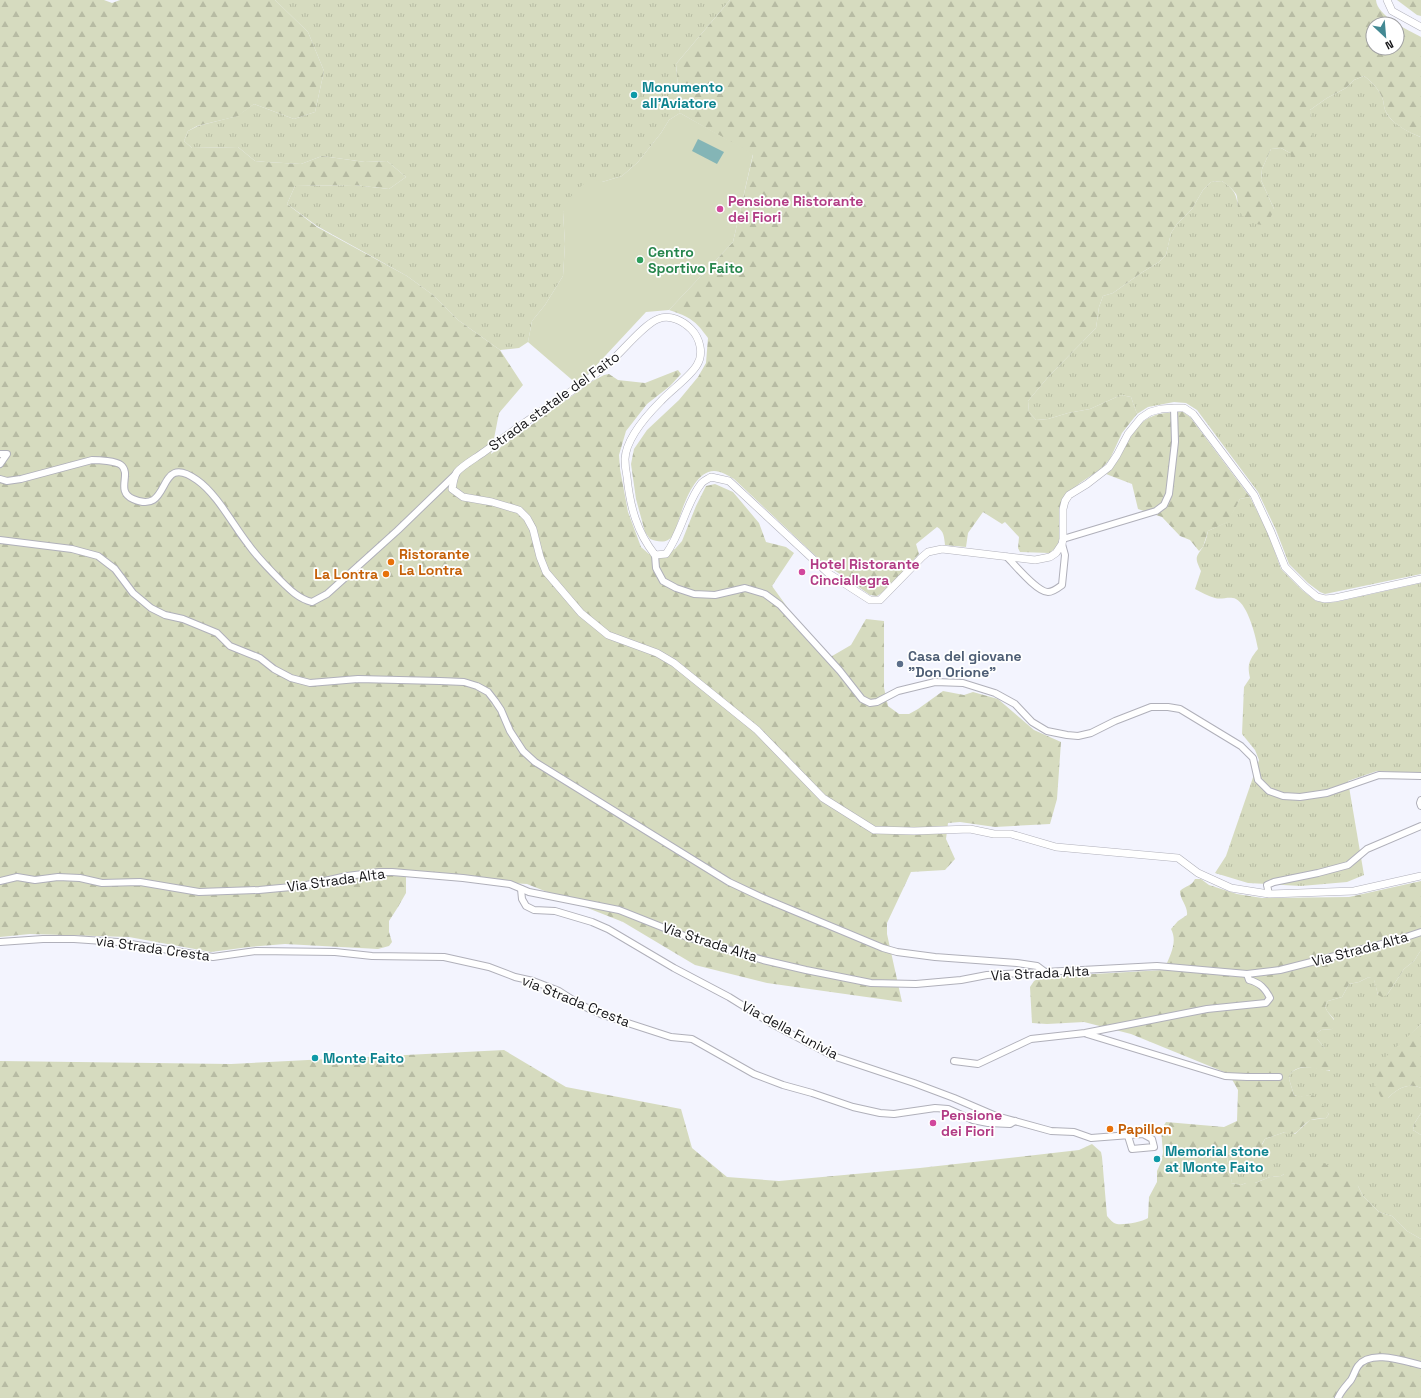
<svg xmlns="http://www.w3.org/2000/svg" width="1421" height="1398" font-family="'Space Grotesk',sans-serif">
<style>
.grass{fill:url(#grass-tufts)}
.forest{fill:url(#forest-firs);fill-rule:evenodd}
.pitch{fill:#d6dbbf}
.water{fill:#84b5b6}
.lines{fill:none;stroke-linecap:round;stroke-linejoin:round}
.minor-casing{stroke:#b0b0ba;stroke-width:8}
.tertiary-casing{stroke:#b0b0ba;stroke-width:8}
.minor{stroke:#fff;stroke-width:6}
.tertiary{stroke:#fff;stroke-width:7}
.culture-dot{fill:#0f9aa8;stroke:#fff;stroke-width:1.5}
.hotel-dot{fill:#d1479c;stroke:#fff;stroke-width:1.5}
.leisure-dot{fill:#2e9e5b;stroke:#fff;stroke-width:1.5}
.food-dot{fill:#e8710a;stroke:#fff;stroke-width:1.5}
.service-dot{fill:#5c6f8a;stroke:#fff;stroke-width:1.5}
.labels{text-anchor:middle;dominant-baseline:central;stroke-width:3.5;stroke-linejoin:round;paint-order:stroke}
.culture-label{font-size:14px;font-weight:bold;fill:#0d838f;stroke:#fff;text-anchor:start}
.hotel-label{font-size:14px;font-weight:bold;fill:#b23c85;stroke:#fff;text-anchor:start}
.leisure-label{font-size:14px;font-weight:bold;fill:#27864d;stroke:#fff;text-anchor:start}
.street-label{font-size:14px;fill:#151518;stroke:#fff}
.food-label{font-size:14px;font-weight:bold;fill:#c56008;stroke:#fff;text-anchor:start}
.service-label{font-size:14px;font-weight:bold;fill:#4e5e75;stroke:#fff;text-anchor:start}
</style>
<defs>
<pattern id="grass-tufts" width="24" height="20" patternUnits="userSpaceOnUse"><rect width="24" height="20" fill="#d6dbbf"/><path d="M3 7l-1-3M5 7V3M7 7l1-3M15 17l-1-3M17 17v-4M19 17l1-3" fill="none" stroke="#b7bba3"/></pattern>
<pattern id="forest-firs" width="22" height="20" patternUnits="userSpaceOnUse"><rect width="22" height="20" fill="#d6dbbf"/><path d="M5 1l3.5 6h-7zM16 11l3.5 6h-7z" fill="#b7bba3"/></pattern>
</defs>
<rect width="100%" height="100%" fill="#f3f4fe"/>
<!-- grass -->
<g class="grass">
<path d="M275,0H730L676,64L680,113L669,120L661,133L638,162L622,176L602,182L563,212L565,244L563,276L545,305L532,321L528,342L519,348L500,350L458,320L433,295L407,276L317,226L287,204L295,186L354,185L389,189L406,177L387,161L365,162L322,156L301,164L266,162L255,161L238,147L192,148L184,141L188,131L198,126L237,116L254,104L294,119L315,112L324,71L308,32Z"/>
<path d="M1364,76C1373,83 1379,89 1383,100C1384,104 1384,109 1386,112C1392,124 1410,133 1421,137V574L1325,594L1320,592L1308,583L1289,564L1276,530L1258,492L1197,410L1186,403L1174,402L1148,407L1137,414L1131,397L1121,395L1090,409L1068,413L1048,419L1036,420L1029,412L1028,401L1049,376L1096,328L1099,307L1103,296L1113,293L1141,273L1159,262L1166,255L1171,233L1177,224L1192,209L1203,190L1211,182L1222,181C1233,189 1236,192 1238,206L1274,209L1261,180L1262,169L1271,149L1281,148L1290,153L1311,144L1310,110L1327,98L1346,88L1354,80Z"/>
<path d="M1250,497L1268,533L1281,569L1302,590L1316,601L1325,603L1336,602L1421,583V774L1377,771L1348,781L1364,875L1347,882L1301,886L1248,883L1215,873L1226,856L1259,760L1255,750L1242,734L1244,687L1250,678C1247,665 1249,660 1258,649C1256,637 1248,605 1236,599C1229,596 1222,600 1215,598C1208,596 1201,592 1195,589L1201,571C1195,558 1195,558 1203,547C1205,543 1207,536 1208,531L1227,522L1240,499Z"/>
<path d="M1421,950V1024L1412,1033L1388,1098C1397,1089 1408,1082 1421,1088V1113L1414,1124L1413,1130L1421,1135V1239L1407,1231L1392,1216L1379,1212L1363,1196L1358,1186L1284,1174L1281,1176L1270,1177L1255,1183H1246L1241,1185L1231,1183C1232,1174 1228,1165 1227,1157L1240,1153L1255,1159L1265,1139L1285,1132L1295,1134L1310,1120L1326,1118L1329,1114L1311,1095L1300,1097L1294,1095L1289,1079L1290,1074C1300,1063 1316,1068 1330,1071L1324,1047L1317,1039V1033L1321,1030L1332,1029L1334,1019L1327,1011L1325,1006L1328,1001L1342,997L1349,984L1359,982L1369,977L1374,979L1378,995H1387L1404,969L1414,961Z"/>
</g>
<!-- forest -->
<g class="forest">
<path d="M0,0H104L112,3L120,0H275L308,32L324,71L315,112L294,119L254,104L238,116L197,126L188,131L184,141L192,148L238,147L255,161L266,162L301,164L322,156L365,162L387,161L406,177L389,189L354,185L295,186L287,204L317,227L407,276L433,295L458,320L500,350L523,385L499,413L491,454L583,388L589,383L604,375L609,374L618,380L645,383L678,370L681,374L670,386L647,404L626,431L619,455L620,469L628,512L641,547L649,554L661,553L675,549L682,541L696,506L706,486L715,484L733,492L759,523L766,542L786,547L794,553L772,586L811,640L827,659L851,645L866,619L884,621V688L888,706L899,714H909L918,709L943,691L964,695L973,692L998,699L1034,730L1061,742L1057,799L1050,824L995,827L960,822L948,823L946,839L955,859L945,870L911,872L887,923V934L902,1002L767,983L695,965L623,922L527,884L406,876V893L398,907L389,921V932L392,942L389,946L378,949L285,944L249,947L211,952L129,937L30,934L0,937Z"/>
<path d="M730,0H1376C1377,16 1408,30 1421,37V137C1409,133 1392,124 1386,112C1384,109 1384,104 1383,100C1379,89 1373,83 1364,76L1354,80L1346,88L1327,98L1310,110C1311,123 1315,144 1307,155C1303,160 1298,164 1293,168L1290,153L1281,148L1271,149L1262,169L1261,180L1274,209L1270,219L1262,225C1250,223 1242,219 1238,207C1237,203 1238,198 1236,194C1232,188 1227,185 1222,181L1211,182L1203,190L1192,209L1177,224L1171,233L1166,255L1159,262L1141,273L1113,293L1103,296L1099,307L1096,328L1049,376L1028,401L1029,412L1036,420L1048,419L1068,413L1090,409L1121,395L1131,397L1137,414L1122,433L1110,459L1101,469L1080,483L1067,494L1058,545L1050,553L1020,552L1018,548L1019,537L1005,522L1002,524L983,512L968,533L966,547L945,545C944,537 944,531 937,527L916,544L919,554L885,591L877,596L870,595L821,561L734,479C727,475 721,471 714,471C694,471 683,507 678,522C676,528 674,537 668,540C662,543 656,541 650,539L645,532L636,499L631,464L634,449L647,430L679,400L698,377L706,363L708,338C695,320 690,317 669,310L733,242L753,155L680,113L676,64ZM1373,24H1397V48H1373Z"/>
<path d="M1397,0H1421V16L1417,15Z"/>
<path d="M1175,412H1183L1190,417L1250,497L1240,499L1228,522L1208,531L1203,547L1199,551L1190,540L1180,536L1162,517L1138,509L1132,484L1106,474C1126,458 1128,425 1153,416C1160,413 1167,413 1175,412Z"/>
<path d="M1195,879H1201L1209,885L1237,894L1262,898L1349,897L1421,881V950L1414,961L1404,969L1387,995L1382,997L1378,995L1374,980L1369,977L1359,982L1349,984L1342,997L1328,1001L1325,1006C1327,1014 1334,1017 1336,1025L1332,1029L1321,1030L1317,1033V1039L1324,1047L1335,1069C1320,1075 1304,1059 1290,1074L1289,1079L1294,1095C1303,1098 1303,1095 1311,1095C1318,1096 1325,1109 1329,1114L1326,1118C1321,1119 1313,1118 1309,1121C1300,1126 1297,1139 1285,1132L1265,1139L1262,1144L1268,1153L1264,1158L1255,1159L1240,1153L1227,1157C1228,1166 1232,1174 1231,1183L1241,1185L1246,1183L1248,1179L1255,1183L1270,1177L1281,1176L1284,1174L1286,1164L1294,1162L1324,1163L1358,1186L1363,1196L1379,1212L1392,1216L1407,1231L1421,1239V1398H0V1061L231,1064L504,1050L566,1087L681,1109L692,1148L727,1177L779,1181L920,1168L1079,1150L1092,1144L1101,1152L1102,1157L1107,1216C1110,1219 1112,1223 1117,1224C1124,1225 1142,1222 1148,1218L1149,1197L1157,1182V1171L1162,1160L1163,1152L1161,1130L1166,1122L1224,1127L1237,1121L1238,1090L1229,1074L1131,1034L1084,1022L1047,1024L1032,1023L1030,987L1034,981L1041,977L1163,970L1165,968C1170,955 1178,942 1171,929L1178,921L1187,915C1188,906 1180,900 1180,891C1185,886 1192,886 1195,879Z"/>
<path d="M1421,1024V1088C1408,1082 1397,1089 1388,1098V1103L1386,1107L1374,1084L1375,1067Z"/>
<path d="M1421,1113V1135L1413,1130L1414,1124Z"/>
</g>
<!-- pitch -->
<path class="pitch" d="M680,113L753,154L733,242L669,310L646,312L578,385L528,342L532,321L545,305L563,276L565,244L563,212L573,193L591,178L602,182L622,176L638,162L661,133L669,120Z"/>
<!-- water -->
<path class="water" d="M698,139L724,152L717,164L692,151Z"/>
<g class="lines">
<!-- minor casing -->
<g class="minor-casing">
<g id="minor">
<path d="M0,454H7L0,464"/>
<path d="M0,479L7,481L21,479L92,460C99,460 116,461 121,465C132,474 115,491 133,499C173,517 155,450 197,480C217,494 233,525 248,544C257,557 269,569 280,580C290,590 299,599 312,602L327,594L398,530L456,474"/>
<path d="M1063,539L1156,511L1164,505L1169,494L1175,442L1174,408"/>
<path d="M0,540L72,549L98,556L115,569L133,593L151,608L165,615L183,619L217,633L230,646L260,658L274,669L291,678L310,683L358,679L440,681L464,682L477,686L488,692L495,701L501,710L510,731L523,751L535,762L729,882L763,898L883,948L897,952L935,957L1017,963L1037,966L1045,972"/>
<path d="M655,555L656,568L663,581L676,588L694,594L715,595L745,588L765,594L780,605L840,671L862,699L870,703L877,702L898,691L935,682L963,683L995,693L1015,704L1032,722L1047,731L1067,735L1078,736L1091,733L1115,721L1151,707H1168L1180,709L1241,746L1253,758L1258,780L1269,791L1283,796L1300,797L1327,793L1379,775L1421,776"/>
<path d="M1007,557C1015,565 1037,592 1048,592C1053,592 1058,588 1062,585L1065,555L1062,544"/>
<path d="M1421,800L1420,803L1421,806"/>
<path d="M0,881L17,877L35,880L58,877L80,878L102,883L140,882L199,892L259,890L302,886L347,876L379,872H392L463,878L510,884L529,892L619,910L687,937L763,960L806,970L871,983L916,984L961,980L987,975L1157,966L1247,974L1280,970L1394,941L1421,932"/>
<path d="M521,889L522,899L526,906L534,910L555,911L592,922L608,929L674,968L729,997L774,1025L833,1056L914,1083L954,1098L996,1116L1051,1131L1074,1132L1091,1138L1143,1134L1152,1139L1154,1147L1132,1149L1128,1136"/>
<path d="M1269,894L1267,885L1274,882L1318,873L1348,865L1367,849L1421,826"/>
<path d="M0,942L43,939H74L118,942L213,957L256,951L335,952L372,956L444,957L489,967L515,977L533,981L559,991L581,1005L603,1015L671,1037L692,1039L754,1074L783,1085L812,1093L853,1107L880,1113L894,1114L935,1108L948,1109L973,1120L988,1123L1010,1124L1015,1121"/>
<path d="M1087,1034L1225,1076L1247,1077H1279"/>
<path d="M954,1061L978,1064L1031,1039L1085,1033L1207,1009L1266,1003L1270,998C1265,988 1260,983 1249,980L1247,974"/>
<path d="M1338,1398C1341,1391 1346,1386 1351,1380C1354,1375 1355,1370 1358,1366C1370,1349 1404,1361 1421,1365"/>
</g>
</g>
<!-- tertiary casing -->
<g class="tertiary-casing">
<g id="tertiary">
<path d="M1387,0L1392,11L1421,27"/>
<path d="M1421,579L1335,598L1325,599L1317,597L1305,587L1285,567L1271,532L1254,495L1193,414L1184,408H1174L1161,409L1150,412L1141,418L1128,434L1117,455L1109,467L1087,484L1069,495L1065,501L1063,509V539L1062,544L1056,553L1050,557L1035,560L942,549L928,552L922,557L880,600H870L828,573L729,481L711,477C708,479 703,481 701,484C686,503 682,532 666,554L655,555C637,532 630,507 627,477C626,472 625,465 625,459C626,439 647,415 661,401C671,390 690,377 697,365C704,354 700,338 691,329C683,321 670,314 658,319C644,324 622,352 609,363C595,375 579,386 563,397C536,414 510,433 484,452C476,458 463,465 457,472C454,476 453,484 452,489L463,497L492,502L519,510L527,518L533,529L540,557L546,572L581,613L608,635L657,653L674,663L757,730L823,798L874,830L914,831L970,829L994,834H1011L1056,847L1178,858L1198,873L1231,888L1269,894L1354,891L1421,876"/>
</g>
</g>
<!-- minor -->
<use href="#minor" class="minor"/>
<!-- tertiary -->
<use href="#tertiary" class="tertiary"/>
</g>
<!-- markers -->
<g class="culture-dot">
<circle cx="634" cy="95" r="4"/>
<circle cx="315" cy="1058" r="4"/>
<circle cx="1157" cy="1159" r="4"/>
</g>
<g class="hotel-dot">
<circle cx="720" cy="209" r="4"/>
<circle cx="802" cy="572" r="4"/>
<circle cx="933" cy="1123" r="4"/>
</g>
<circle class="leisure-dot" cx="640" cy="260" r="4"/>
<g class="food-dot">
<circle cx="391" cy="562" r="4"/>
<circle cx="386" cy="574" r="4"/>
<circle cx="1110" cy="1129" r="4"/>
</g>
<circle class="service-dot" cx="900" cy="664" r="4"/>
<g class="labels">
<!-- culture labels -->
<g class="culture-label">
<text x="642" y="87">Monumento<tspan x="642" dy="16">all'Aviatore</tspan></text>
<text x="323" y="1058">Monte Faito</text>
<text x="1165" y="1151">Memorial stone<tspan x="1165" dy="16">at Monte Faito</tspan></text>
</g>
<!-- hotel labels -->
<g class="hotel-label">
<text x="728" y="201">Pensione Ristorante<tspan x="728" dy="16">dei Fiori</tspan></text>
<text x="810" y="564">Hotel Ristorante<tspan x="810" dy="16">Cinciallegra</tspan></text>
<text x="941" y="1115">Pensione<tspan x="941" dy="16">dei Fiori</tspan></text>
</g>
<!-- leisure labels -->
<g class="leisure-label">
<text x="648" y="252">Centro<tspan x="648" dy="16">Sportivo Faito</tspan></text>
</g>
<!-- street labels -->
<g class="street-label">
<text transform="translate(554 401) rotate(-36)">Strada statale del Faito</text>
<text transform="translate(336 880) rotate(-8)">Via Strada Alta</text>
<text transform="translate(710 942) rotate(18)">Via Strada Alta</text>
<text transform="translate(153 948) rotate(8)">via Strada Cresta</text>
<text transform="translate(1360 949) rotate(-15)">Via Strada Alta</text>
<text transform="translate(1040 973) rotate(-3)">Via Strada Alta</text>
<text transform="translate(576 1001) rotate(22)">via Strada Cresta</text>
<text transform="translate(790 1030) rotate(28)">Via della Funivia</text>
</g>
<!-- food labels -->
<g class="food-label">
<text x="399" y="554">Ristorante<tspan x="399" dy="16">La Lontra</tspan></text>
<text x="378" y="574" text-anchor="end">La Lontra</text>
<text x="1118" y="1129">Papillon</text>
</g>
<!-- service labels -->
<g class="service-label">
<text x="908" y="656">Casa del giovane<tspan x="908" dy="16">"Don Orione"</tspan></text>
</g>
</g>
<!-- north arrow -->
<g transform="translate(1385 36) rotate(154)"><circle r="19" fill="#ffffff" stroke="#a1a1a3"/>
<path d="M0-3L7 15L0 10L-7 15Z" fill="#438993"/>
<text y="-6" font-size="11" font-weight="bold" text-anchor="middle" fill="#151518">N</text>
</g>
</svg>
